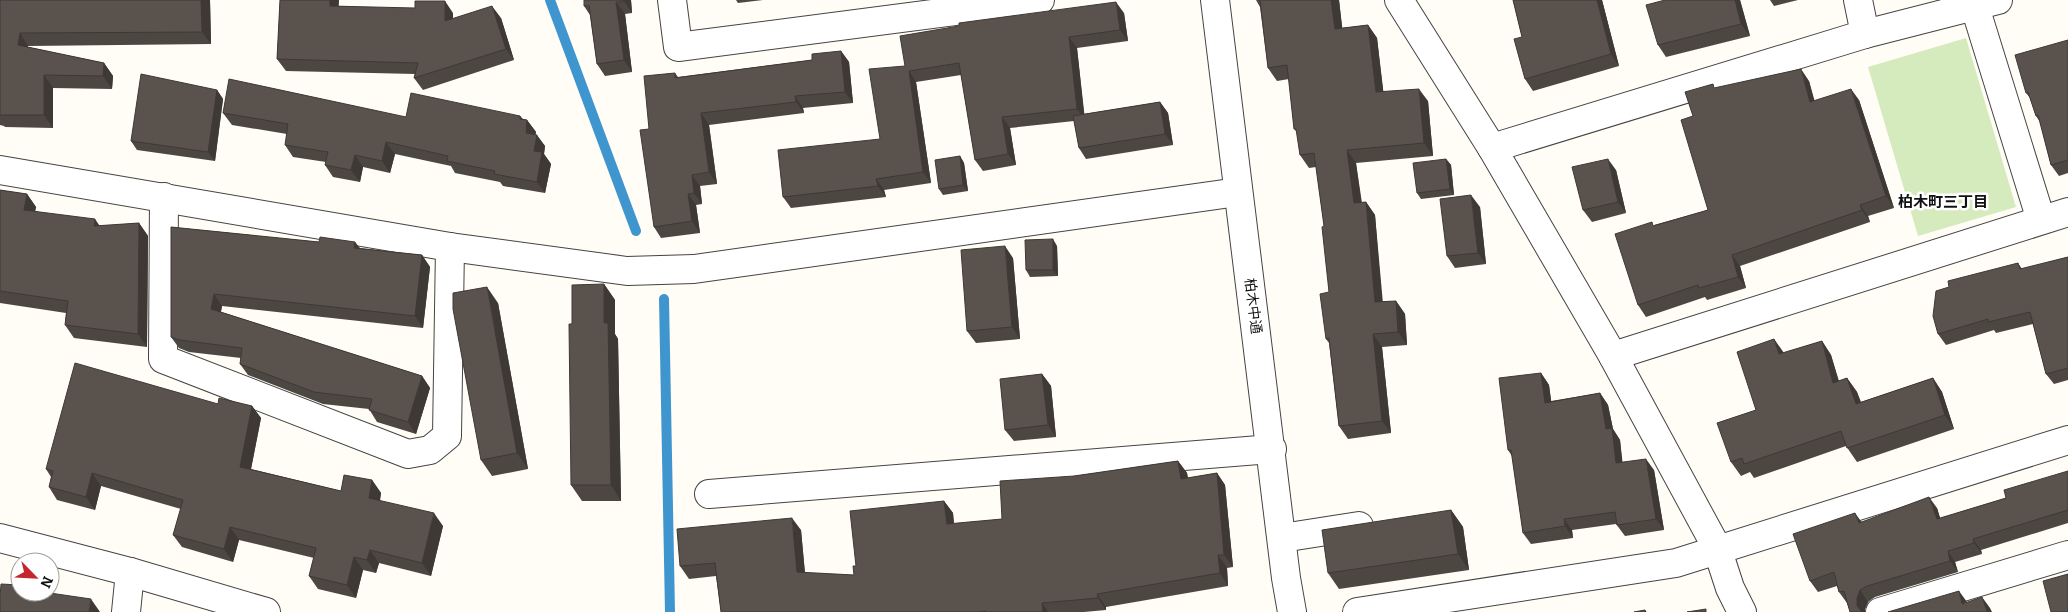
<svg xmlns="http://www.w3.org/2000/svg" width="2068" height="612" font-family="Bitter,'Noto Sans JP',serif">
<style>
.green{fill:#d5ebbd}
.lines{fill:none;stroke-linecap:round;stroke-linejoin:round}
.stream{stroke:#3f96cf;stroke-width:10}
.minor-casing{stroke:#444;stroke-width:30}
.minor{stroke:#fff;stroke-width:28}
.wall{fill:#4d4742}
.shaded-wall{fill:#3f3936}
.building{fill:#5a524d;stroke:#3f3936}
.labels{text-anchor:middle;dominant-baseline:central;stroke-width:5;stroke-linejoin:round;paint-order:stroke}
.street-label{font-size:14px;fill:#111;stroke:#fff}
.neighbourhood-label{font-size:15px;font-weight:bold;fill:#111;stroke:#fff}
</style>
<rect width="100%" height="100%" fill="#fffdf5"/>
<!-- green -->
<path class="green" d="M1966,38L2016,207L1918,236L1868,67Z"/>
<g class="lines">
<!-- stream -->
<g class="stream">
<path d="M550,0L636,231"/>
<path d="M664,299L670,612"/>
</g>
<!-- minor casing -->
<g class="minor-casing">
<g id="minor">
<path d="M672,0L678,47L1040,0"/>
<path d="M1215,0L1286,578L1292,612"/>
<path d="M1399,0L1492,148L1613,356L1717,548L1730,588L1742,612"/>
<path d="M1858,0L1865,34"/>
<path d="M1975,7L2041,220"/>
<path d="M1492,148L1865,34L1998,0"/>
<path d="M0,170L450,247L627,271L694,269L1238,192"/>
<path d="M164,197L163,359L408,454L430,450L447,436L450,247"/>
<path d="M1613,356L2068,212"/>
<path d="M709,494L1272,449"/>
<path d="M0,538L130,572L266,612"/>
<path d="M1282,538L1359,526"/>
<path d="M126,612L130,572"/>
<path d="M1357,612L1676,563L2068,440"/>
<path d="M1880,612L2068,555"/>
</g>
</g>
<!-- minor -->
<use href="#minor" class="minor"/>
</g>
<!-- wall -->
<g class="wall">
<path d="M0,0H210L211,44L28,46V47L104,63L113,76L112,89L53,88V128L5,127L4,126L0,125Z"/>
<path d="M280,0H339L338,6L453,13V19L501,18L514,60L423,90L414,78L415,74L286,71L277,59Z"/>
<path d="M631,0L632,13L625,14L632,72L605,76L597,64L590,15L584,6Z"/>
<path d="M736,0H763L738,3Z"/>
<path d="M1256,0H1339L1342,28L1368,25L1377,38L1383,91L1428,101L1433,156L1356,163L1362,203L1366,202L1375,215L1382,302L1396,301L1405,314L1407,345L1382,347L1391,433L1348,439L1339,426L1329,343L1326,339L1329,292L1324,226L1316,167L1309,168L1300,155L1297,132L1294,129L1289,79L1277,81L1268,68L1260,7Z"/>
<path d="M1513,0H1602L1619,66L1533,91L1525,79L1522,37Z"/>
<path d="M1665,0H1740L1750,36L1666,57L1658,45Z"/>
<path d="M1770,0H1798L1774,6Z"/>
<path d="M1124,13L1128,41L1077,48L1084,114L1160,102L1168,113L1173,145L1086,159L1079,148L1074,121L1010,128L1016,165L983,171L975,160L961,75L916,82L931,183L884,190L886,197L791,208L783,197L880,139L905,66Z"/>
<path d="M2068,40V173L2059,176L2051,165L2040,122L2036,116L2030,98L2026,93Z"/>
<path d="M841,51L849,62L853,103L803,108L804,113L709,125L717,184L700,186L702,204L696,205L700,233L661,238L654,227L649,129L675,73L678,77L812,60Z"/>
<path d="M1809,81L1814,101L1859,100L1894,208L1868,216L1870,222L1740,266L1746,288L1707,300L1705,297L1646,317L1638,305L1654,225L1708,210L1716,88Z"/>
<path d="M217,90L223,99L215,161L137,150L131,141Z"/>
<path d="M223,113L406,117L520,116L523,119L527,120L536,132L535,134L545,146L544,154L551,164L545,193L503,186L500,182L455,173L451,166L395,154L390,173L363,167L360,182L333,177L325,165L326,162L293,157L285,145L287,134L232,125Z"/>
<path d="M960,156L964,163L968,191L943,195L939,189Z"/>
<path d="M1446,159L1451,165L1454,195L1421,199L1417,193Z"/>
<path d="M1616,170L1626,213L1592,222L1583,210Z"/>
<path d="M0,190L27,194L36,207L35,211L100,226L139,223L148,236L147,347L74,338L65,325L66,313L0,303Z"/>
<path d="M1480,207L1486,264L1455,268L1447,256Z"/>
<path d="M171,227L319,242H355L360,248L422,255L430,267L423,328L222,306L221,312L422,376L430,388L416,434L377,422L369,409L323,404L248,375L240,364L241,358L189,352L179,348L171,337Z"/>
<path d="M1057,246L1058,276L1030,277L1026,270Z"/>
<path d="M2068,257V380L2054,384L2046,374L2033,324L1996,333L1994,330L1946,345L1938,334L1949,287L2018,263L2022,269Z"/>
<path d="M1013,258L1020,339L976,343L967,331Z"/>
<path d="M604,284L615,300V334L618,339L621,501H582L571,485L572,324Z"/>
<path d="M498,303L528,469L492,476L481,460Z"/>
<path d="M1774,339L1783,353L1822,341L1831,355L1839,381L1847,378L1857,392L1861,402L1933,378L1942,392L1954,429L1857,462L1846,446L1754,478L1750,472L1741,476L1731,462L1756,410Z"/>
<path d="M1541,373L1549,385L1551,401L1600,393L1608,405L1613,429L1620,440L1622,462L1654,470L1664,530L1625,536L1616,524L1572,530L1573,538L1531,544L1523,533L1512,456L1508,450Z"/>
<path d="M1042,374L1051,386L1056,437L1014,441L1005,430Z"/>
<path d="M218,404L252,406L261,418L251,469L341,491L372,480L381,493L380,501L443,526L431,576L379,563L376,573L363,570L356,598L318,589L309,576L314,558L239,540L233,562L182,547L173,535L181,509L101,486L95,510L57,500L49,487L51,477L46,469Z"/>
<path d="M1178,461L1187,473L1188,478L1217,473L1225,485L1233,567L1227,568L1228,586L1106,607V610L1084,612H721L716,576L689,579L680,566L801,530L805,573L854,575L856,566L944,501L953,513L954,524L1002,519L1074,476Z"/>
<path d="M2068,471V523L1981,550L1982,554L1955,562L1958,572L1875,597L1868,602L1865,609V612H1850L1847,603L1839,592L1837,586L1818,592L1810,581L1861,522L1937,508L1940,518L2006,498Z"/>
<path d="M1451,510L1463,527L1469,570L1339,589L1328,573Z"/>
</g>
<!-- shaded-wall -->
<g class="shaded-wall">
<path d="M201,0H210L211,44L202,32Z"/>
<path d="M330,0H339L338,18L330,6Z"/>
<path d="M624,0H631L632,13L624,1Z"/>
<path d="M1331,0H1339L1344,42L1335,29Z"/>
<path d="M1597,0H1602L1619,66L1611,54Z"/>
<path d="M1735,0H1740L1750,36L1741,24Z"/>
<path d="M445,1L453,13V33L445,21Z"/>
<path d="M616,2L625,14L632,72L624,60Z"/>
<path d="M1116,2L1124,13L1128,41L1120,30Z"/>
<path d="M492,6L501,18L514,60L506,49Z"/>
<path d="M1368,25L1377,38L1385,105L1376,92Z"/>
<path d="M20,33L28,46L27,57L18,45Z"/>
<path d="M1069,37L1077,48L1085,120L1077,109Z"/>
<path d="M841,51L849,62L853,103L845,92Z"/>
<path d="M104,63L113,76L112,89L103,76Z"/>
<path d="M1801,69L1809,81L1818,113L1810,102Z"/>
<path d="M909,71L916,82L931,183L923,172Z"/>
<path d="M44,75L53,88V128L44,115Z"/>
<path d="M1419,89L1428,101L1433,156L1424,143Z"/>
<path d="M1851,89L1859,100L1894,208L1886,196Z"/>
<path d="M217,90L223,99L215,161L208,152Z"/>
<path d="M795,96L803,108L804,113L796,102Z"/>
<path d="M1160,102L1168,113L1173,145L1165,134Z"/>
<path d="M701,113L709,125L717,184L709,172Z"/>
<path d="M520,116L527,125V120L536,132L534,145L526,133L520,119Z"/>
<path d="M1002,117L1010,128L1016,165L1008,154Z"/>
<path d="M537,135L545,146L544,154L551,164L545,193L537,182L534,151Z"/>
<path d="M386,142L395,154L390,173L382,161Z"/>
<path d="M1347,150L1356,163L1363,216L1354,203Z"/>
<path d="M355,155L363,167L360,182L351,170Z"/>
<path d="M960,156L964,163L968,191L963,185Z"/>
<path d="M1446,159L1451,165L1454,195L1450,189Z"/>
<path d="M1608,159L1616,170L1626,213L1618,202Z"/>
<path d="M692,175L700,186L702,204L694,193Z"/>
<path d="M876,179L884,190L886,197L878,186Z"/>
<path d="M27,194L36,207L33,222L24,210Z"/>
<path d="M688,194L696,205L700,233L692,221Z"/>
<path d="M1471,195L1480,207L1486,264L1478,253Z"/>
<path d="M1366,202L1375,215L1384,315L1375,302Z"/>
<path d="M1860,205L1868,216L1870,222L1862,210Z"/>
<path d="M95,219L104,232L94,226Z"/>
<path d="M139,223L148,236L147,347L138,334Z"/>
<path d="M1053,239L1057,246L1058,276L1053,270Z"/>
<path d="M355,242L363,254L354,248Z"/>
<path d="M1005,246L1013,258L1020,339L1012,327Z"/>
<path d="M422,255L430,267L423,328L415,316Z"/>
<path d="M1732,255L1740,266L1746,288L1738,277Z"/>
<path d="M604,284L615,300V334L618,339L621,501L611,485L604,323Z"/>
<path d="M487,287L498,303L528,469L517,453Z"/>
<path d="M214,294L222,306L219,321L211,309Z"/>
<path d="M1396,301L1405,314L1407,345L1398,332Z"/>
<path d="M1373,334L1382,347L1391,433L1382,421Z"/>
<path d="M1774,339L1784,353L1779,354Z"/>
<path d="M1822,341L1831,355L1843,397L1833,383Z"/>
<path d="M1541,373L1549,385L1553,414L1545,403Z"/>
<path d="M1042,374L1051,386L1056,437L1048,425Z"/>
<path d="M422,376L430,388L416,434L408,422Z"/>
<path d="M1847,378L1857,392L1866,418L1856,404Z"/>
<path d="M1933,378L1942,392L1954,429L1945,415Z"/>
<path d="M1600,393L1608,405L1613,429L1620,440L1624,475L1616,463L1606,429Z"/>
<path d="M252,406L261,418L249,479L240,467Z"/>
<path d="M1646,459L1654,470L1664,530L1656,519Z"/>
<path d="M1178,461L1187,473L1190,492L1181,479Z"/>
<path d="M92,473L101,486L95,510L86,497Z"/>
<path d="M1217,473L1225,485L1233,567L1224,555Z"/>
<path d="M372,480L381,493L378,511L369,498Z"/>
<path d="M1929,497L1937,508L1944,531L1937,519Z"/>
<path d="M944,501L953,513L955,537L947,524Z"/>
<path d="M1451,510L1463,527L1469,570L1458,554Z"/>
<path d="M434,513L443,526L431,576L422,563Z"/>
<path d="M1855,513L1863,524L1859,523Z"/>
<path d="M792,518L801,530L806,585L797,572Z"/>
<path d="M1564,519L1572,530L1573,538L1565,526Z"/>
<path d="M230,527L239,540L233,562L224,549Z"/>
<path d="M1973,539L1981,550L1982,554L1974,543Z"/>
<path d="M370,550L379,563L376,573L367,560Z"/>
<path d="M1948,551L1955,562L1958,572L1950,561Z"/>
<path d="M1218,555L1227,568L1228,586L1220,573Z"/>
<path d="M354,557L363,570L356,598L347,585Z"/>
<path d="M1860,590L1868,602L1865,609V612H1862L1857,606V598Z"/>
<path d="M1959,591L1967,602L1962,604Z"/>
<path d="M1097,594L1106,607V610L1098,598Z"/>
<path d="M1982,597L1990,608L1992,612H1987Z"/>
<path d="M91,599L100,612H89Z"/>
<path d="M1042,603L1048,612H1043Z"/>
</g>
<!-- building -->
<g class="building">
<path d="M0,0H201L202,32L20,33L18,45L104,63L103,76L44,75V115H0Z"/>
<path d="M280,0H330V6L415,8V1H445V21L492,6L506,49L414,78L418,63L277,59Z"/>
<path d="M584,0H624V1L616,2L624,60L597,64L589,5L584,6Z"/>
<path d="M1260,0H1331L1335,29L1368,25L1376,92L1419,89L1424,143L1347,150L1354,203L1366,202L1375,302L1396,301L1398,332L1373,334L1382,421L1339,426L1329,338L1326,339L1320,294L1329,292L1322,227L1324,226L1314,153L1300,155L1296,129H1294L1287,65L1268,68Z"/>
<path d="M1513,0H1597L1611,54L1525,79L1514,39L1522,37Z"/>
<path d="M1665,0H1735L1741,24L1658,45L1646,5Z"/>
<path d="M1116,2L1120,30L1069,37L1077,109L1002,117L1008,154L975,160L959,63L909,71L923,172L876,179L878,186L783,197L778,150L880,139L869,69L905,66L900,36L959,26V23Z"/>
<path d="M2068,40V160L2051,165L2038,115L2036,116L2028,92L2026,93L2015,55Z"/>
<path d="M841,51L845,92L795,96L796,102L701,113L709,172L692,175L694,193L688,194L692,221L654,227L640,130L649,129L644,76L675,73V78L812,60V54Z"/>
<path d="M1801,69L1810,102L1851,89L1886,196L1860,205L1862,210L1732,255L1738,277L1699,288L1698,285L1638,305L1615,234L1652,222L1653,226L1708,210L1681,120L1693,116L1685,92L1713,84L1714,88Z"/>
<path d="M141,74L217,90L208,152L131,141Z"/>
<path d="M229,79L406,117L411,93L520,116V119L527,120L526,133L537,135L534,151L542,152L537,182L494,174L495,171L447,161L448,156L386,142L382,161L355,155L351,170L325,165L328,152L285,145L288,124L223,113Z"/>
<path d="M1160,102L1165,134L1079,148L1073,116Z"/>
<path d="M960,156L963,185L939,189L935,160Z"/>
<path d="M1446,159L1450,189L1417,193L1413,163Z"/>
<path d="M1608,159L1618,202L1583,210L1572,167Z"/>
<path d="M0,190L27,194L24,210L95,219L94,226L139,223L138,334L65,325L68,301L0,291Z"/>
<path d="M1471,195L1478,253L1447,256L1440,199Z"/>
<path d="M171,227L319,242L320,237L355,242L354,248L422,255L415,316L214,294L211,309L422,376L408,422L369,410L372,399L314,392L240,364L242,348L180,340L171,337Z"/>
<path d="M1053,239V270H1026L1025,240Z"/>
<path d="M1005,246L1012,327L967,331L961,250Z"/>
<path d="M2068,257V368L2046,374L2030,312L1988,322V319L1938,334L1933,316L1936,291L1949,287L1948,281L2018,263L2020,269Z"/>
<path d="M604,284V323H608L611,485H571L569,324H572V285Z"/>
<path d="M487,287L517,453L481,460L453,309V293Z"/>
<path d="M1774,339L1779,354L1822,341L1833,383L1847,378L1856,404L1933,378L1945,415L1847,448L1841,431L1744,464L1742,458L1731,462L1717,423L1756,410L1737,352Z"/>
<path d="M75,363L218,404L219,398L252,406L240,467L341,491L344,475L372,480L369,498L434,513L422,563L370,550L367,560L354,557L347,585L309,576L316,548L230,527L224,549L173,535L183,500L92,473L86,497L49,487L53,471L46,469Z"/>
<path d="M1541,373L1545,403L1600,393L1606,429L1612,428L1616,463L1646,459L1656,519L1617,525L1615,512L1564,519L1565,526L1523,533L1511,450H1508L1499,378Z"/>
<path d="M1042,374L1048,425L1005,430L1000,379Z"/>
<path d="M1178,461L1181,479L1217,473L1224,555H1218L1220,573L1097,594L1098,598L1042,603L1043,612H986V611L978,612H721L715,563L680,566L677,529L792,518L797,572L854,575L853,566H856L850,511L944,501L947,524L1002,519L1000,481L1074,476Z"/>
<path d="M2068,471V510L1973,539L1974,543L1948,551L1950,561L1867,586L1860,590L1857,598V606L1862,612H1850L1844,591L1839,592L1834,572L1810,581L1793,534L1855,513L1859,523L1929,497L1937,519L2006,498L2004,490Z"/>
<path d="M1451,510L1458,554L1328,573L1322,530Z"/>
<path d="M2068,574V612H2051L2043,581Z"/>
<path d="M1,584L20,585V592H43L91,599L89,612H0V597Z"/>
<path d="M1959,591L1962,604L1982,597L1987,612H1888Z"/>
<path d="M1706,609V612H1687Z"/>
<path d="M1645,610L1646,612H1634Z"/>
</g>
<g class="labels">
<!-- street labels -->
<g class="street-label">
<text transform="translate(1253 306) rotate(83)">柏木中通</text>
</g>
<!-- neighbourhood labels -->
<g class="neighbourhood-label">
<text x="1943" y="202">柏木町三丁目</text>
</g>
</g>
<!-- north arrow -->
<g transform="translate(35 577) rotate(114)"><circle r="24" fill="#ffffff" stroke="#a0a0a0"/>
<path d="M0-4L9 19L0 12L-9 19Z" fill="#c4262e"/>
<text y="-8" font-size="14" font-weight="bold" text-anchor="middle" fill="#111111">N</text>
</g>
</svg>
